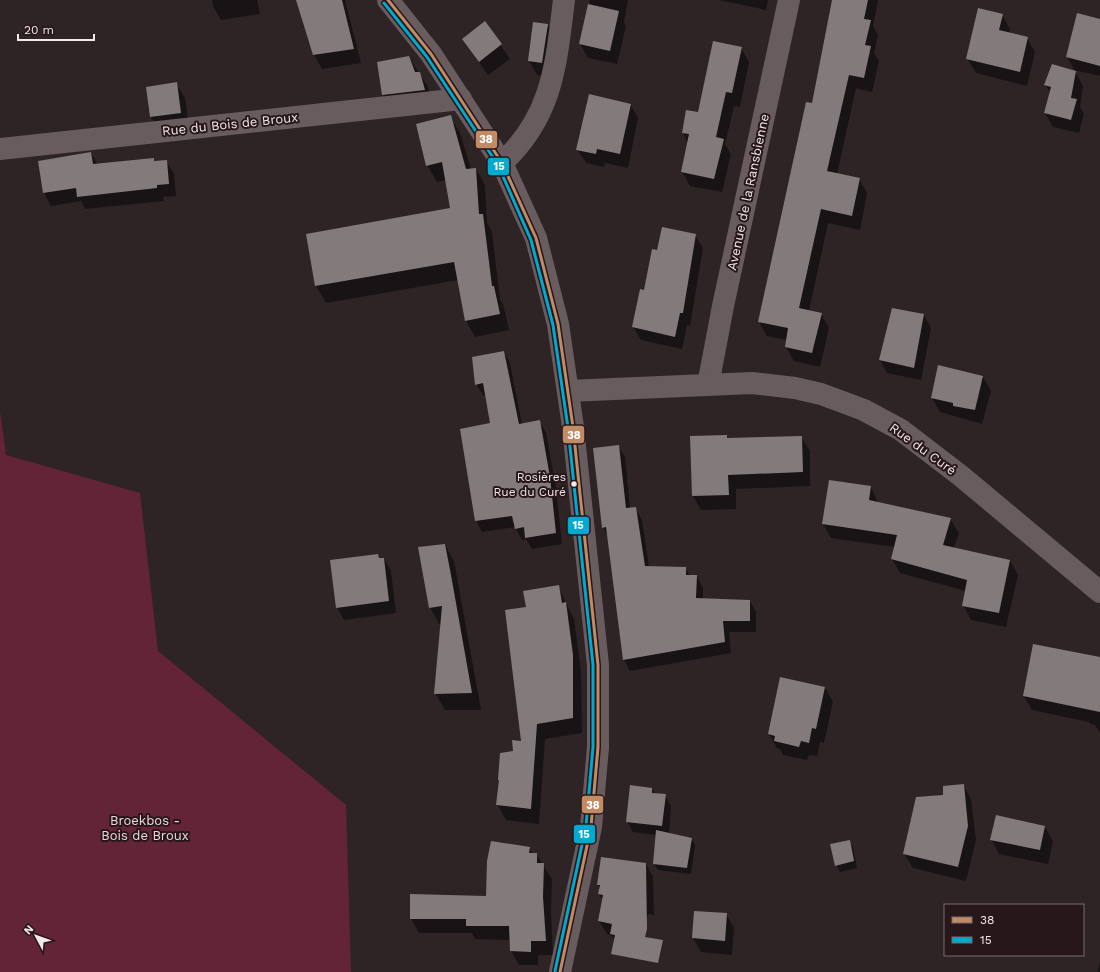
<svg xmlns="http://www.w3.org/2000/svg" width="1100" height="972" font-family="'Work Sans',sans-serif">
<style>
.green{fill:#632437}
.shadow{fill:#0007}
.building{fill:#837a7c}
.lines{fill:none;stroke-linecap:round;stroke-linejoin:round}
.minor{stroke:#695c5f;stroke-width:22}
.bus-1-casing{stroke:#27171b;stroke-width:6}
.bus-2-casing{stroke:#27171b;stroke-width:6}
.bus-1{stroke:#c18c65;stroke-width:3}
.bus-2{stroke:#00a9ce;stroke-width:3}
.bus-dot{fill:#f3e8ea;stroke:#27171b;stroke-width:1.5}
.labels{text-anchor:middle;dominant-baseline:central;stroke-width:4;stroke-linejoin:round;paint-order:stroke}
.bus-label{font-size:12px;fill:#f3e8ea;stroke:#27171b;text-anchor:end}
.street-label{font-size:13px;fill:#f3e8ea;stroke:#27171b}
.park-label{font-size:13px;fill:#f0d6db;stroke:#27171b}
.line-badge{stroke:#27171b;stroke-width:1.5}
.badge-label{font-size:11px;text-anchor:middle;font-weight:bold;fill:#fff}
</style>
<rect width="100%" height="100%" fill="#2e2426"/>
<!-- green -->
<path class="green" d="M0,411L6,455L140,493L158,651L346,805L351,972H0Z"/>
<!-- shadow -->
<g class="shadow">
<path d="M212,0H257L260,14L221,20L213,6Z"/>
<path d="M297,0H345L361,63L322,69L314,55Z"/>
<path d="M590,0H628L624,22L626,26L617,64L588,58L580,44Z"/>
<path d="M719,0H768L766,10Z"/>
<path d="M833,0H878L873,26L878,35L874,53L879,61L872,92L856,88L837,174L859,179L867,193L860,230L828,223L809,311L821,314L829,328L820,367L794,361L786,347L787,340L767,336L759,322L813,104Z"/>
<path d="M1002,15L1010,29L1009,34L1027,38L1035,52L1027,86L976,73L967,58Z"/>
<path d="M1100,20V76L1074,70L1083,86L1080,107L1084,114L1079,133L1053,127L1045,113L1050,93L1046,85L1075,71L1067,57Z"/>
<path d="M485,22L510,59L488,75L463,39Z"/>
<path d="M534,23L548,25L556,39L550,77L537,75L529,61Z"/>
<path d="M741,48L749,62L740,107L734,106L725,144L731,154L722,192L690,186L682,172L688,143L683,133L699,114Z"/>
<path d="M409,57L428,87L432,104L391,109L383,95Z"/>
<path d="M176,84L185,98L189,127L159,131L151,117L147,88Z"/>
<path d="M630,104L638,118L628,168L605,163L604,167L586,163L577,149Z"/>
<path d="M450,116L460,133L471,169H476L485,185L487,223L492,232L500,299L503,304L509,330L475,337L466,321L458,280L326,303L316,286L307,235L451,209L446,180L437,182L427,165Z"/>
<path d="M91,153L98,165L154,159L156,162L166,161L174,174L176,196L163,197L164,201L85,209L81,201L51,206L44,193L39,161Z"/>
<path d="M695,235L703,248L690,326L687,325L682,349L641,340L633,327L657,251Z"/>
<path d="M924,315L931,328L921,380L887,373L880,360Z"/>
<path d="M504,352L510,363L522,424L540,422L546,433L556,488L562,544L532,549L526,539L522,540L515,527L482,532L476,521L461,430L491,424L486,395H483L476,384L472,358Z"/>
<path d="M983,377L991,391L982,424L940,412L932,398Z"/>
<path d="M726,436L728,439L801,437L810,451V486L736,489V509L701,510L693,496Z"/>
<path d="M618,446L625,457L630,509L635,508L642,520L649,567L685,568L690,576H697L703,588V599L750,601L756,612V632H729L731,653L630,671L624,660L608,537L603,527Z"/>
<path d="M871,487L878,503L950,519L959,533L954,548L1010,561L1018,575L1006,627L971,620L963,605L966,591L900,573L892,559L895,547L831,538L823,524Z"/>
<path d="M445,545L454,561L481,710H445L435,693L441,624H439L430,607Z"/>
<path d="M378,555L380,559H384L391,571L396,613L344,620L337,608Z"/>
<path d="M558,586L574,619L581,671L582,733L545,739L539,824L506,820L497,804L500,782L499,780L514,752L522,742L527,607Z"/>
<path d="M1100,675V733L1095,725L1091,724L1089,722L1032,710L1024,696Z"/>
<path d="M825,687L833,702L824,743L820,742L817,756L809,755L807,760L783,755L780,749L777,748L769,734Z"/>
<path d="M963,785L971,799L976,840L966,881L913,868L904,854L944,796Z"/>
<path d="M652,789L655,794L665,795L671,806L669,833L691,838L695,845L691,874L658,870L654,864L656,835L633,832L627,821Z"/>
<path d="M1045,827L1053,841L1048,864L999,854L991,839Z"/>
<path d="M849,841L853,848L857,868L840,872L836,865Z"/>
<path d="M529,848L533,854H536L552,879L551,912L553,955H538V965H519L511,951L510,940L475,939L472,933H419L411,919L487,897Z"/>
<path d="M646,864L653,877L654,915L648,914L640,951L619,947L612,936L607,934L599,921L603,900L599,894L600,889L598,885Z"/>
<path d="M726,914L734,928L732,955L701,952L693,938Z"/>
<path d="M1100,961V972H1098Z"/>
</g>
<!-- building -->
<g class="building">
<path d="M296,0H342L354,49L313,55Z"/>
<path d="M832,0H868L864,19L871,20L865,45L871,46L864,78L849,75L827,171L860,178L852,216L821,209L799,308L822,313L812,353L785,347L788,328L758,322L806,102L812,103Z"/>
<path d="M588,4L619,11L610,51L579,44Z"/>
<path d="M978,8L1003,14L999,30L1028,37L1020,72L966,59Z"/>
<path d="M1077,13L1100,19V66L1066,57Z"/>
<path d="M485,21L502,44L479,62L462,39Z"/>
<path d="M533,22L548,24L542,63L528,61Z"/>
<path d="M713,41L742,47L732,93L726,92L716,137L724,139L714,179L681,172L689,134L682,133L686,110L698,112Z"/>
<path d="M409,56L415,72H420L425,90L382,95L377,62Z"/>
<path d="M1052,64L1076,71L1071,98L1077,99L1071,120L1044,113L1051,87L1044,85Z"/>
<path d="M177,82L181,113L150,117L146,87Z"/>
<path d="M589,94L631,104L620,154L597,149L596,154L576,150Z"/>
<path d="M451,115L466,169L476,168L479,214H483L492,286H494L500,314L465,321L454,262L315,286L306,234L450,208L442,162L426,166L416,124Z"/>
<path d="M91,152L93,164L154,158V161L167,160L169,184L157,185V188L77,197L76,188L43,193L38,161Z"/>
<path d="M662,227L696,234L683,313H680L675,337L632,327L640,289L644,290L652,249L657,250Z"/>
<path d="M892,308L924,314L914,368L879,360Z"/>
<path d="M504,351L519,424L540,420L550,477L556,533L525,538L524,527L515,529L512,516L475,521L460,429L490,423L483,383L475,385L472,357Z"/>
<path d="M938,365L983,376L975,410L953,406V403L931,398Z"/>
<path d="M727,435V438L802,436L803,472L728,475L729,495L692,496L690,436Z"/>
<path d="M619,445L626,508L636,507L645,566L686,567V575H697L696,598L750,600V621H723L725,642L623,660L606,527L602,528L593,448Z"/>
<path d="M829,480L871,486L869,500L951,518L943,545L1010,560L999,613L962,606L967,580L891,559L897,535L822,524Z"/>
<path d="M445,544L451,575L472,693L434,694L442,606L429,608L418,547Z"/>
<path d="M378,554L379,558H384L389,601L336,608L330,560Z"/>
<path d="M559,585L562,603L566,602L573,655V718L537,724L531,809L496,805L499,780H498L500,753L513,751L512,740L521,741L505,610L526,607L523,591Z"/>
<path d="M1033,644L1100,657V712L1023,696Z"/>
<path d="M780,677L825,687L816,729L812,728L809,743L801,741L799,747L774,741L775,736L768,734Z"/>
<path d="M964,784L968,826L958,867L903,854L916,797L943,795V786Z"/>
<path d="M630,785L652,788V793L666,794L662,826L626,822Z"/>
<path d="M996,815L1045,826L1040,850L990,840Z"/>
<path d="M656,830L692,838L687,868L653,864Z"/>
<path d="M850,840L854,861L835,866L830,844Z"/>
<path d="M491,841L530,847L529,853H537V863H544L543,897L546,941H531V952L510,951L509,926H466V919H410V894L486,896L487,861Z"/>
<path d="M601,857L646,863L647,929L645,937L663,940L658,963L611,954L615,935L610,934L612,924L598,921L603,895L598,894L600,885H597Z"/>
<path d="M694,911L727,913L725,941L692,938Z"/>
</g>
<g class="lines">
<!-- minor -->
<g class="minor">
<path d="M388,0L431,54L502,163L536,238L558,324L573,427L598,665V747L591,827L560,972"/>
<path d="M0,149L461,99"/>
<path d="M502,163C553,116 556,64 564,0"/>
<path d="M708,385L723,306L789,0"/>
<path d="M568,391L752,383L795,388L821,394L864,410L901,430L961,476L1100,592"/>
</g>
<!-- bus-1 casing -->
<g class="bus-1-casing">
<path id="bus-1" d="M388,0L431,54L502,163L536,238L558,324L573,427L598,665V747L591,827L560,972"/>
</g>
<!-- bus-2 casing -->
<g class="bus-2-casing">
<path id="bus-2" d="M384,3L427,57L498,165L531,240L553,325L568,428L593,665V747L586,826L555,971"/>
</g>
<!-- bus-1 -->
<use href="#bus-1" class="bus-1"/>
<!-- bus-2 -->
<use href="#bus-2" class="bus-2"/>
</g>
<!-- markers -->
<circle class="bus-dot" cx="574" cy="484" r="3.5"/>
<g class="labels">
<!-- bus labels -->
<g class="bus-label">
<text x="566" y="477">Rosières<tspan x="566" dy="15">Rue du Curé</tspan></text>
</g>
<!-- street labels -->
<g class="street-label">
<text transform="translate(230 124) rotate(-6)">Rue du Bois de Broux</text>
<text transform="translate(748 192) rotate(-78)">Avenue de la Ransbienne</text>
<text transform="translate(923 449) rotate(36)">Rue du Curé</text>
</g>
<!-- park labels -->
<g class="park-label">
<text x="145" y="820">Broekbos -<tspan x="145" dy="15">Bois de Broux</tspan></text>
</g>
</g>
<g class="line-badge">
<rect x="475" y="130" width="23" height="19" rx="4" fill="#c18c65"/>
<rect x="487" y="157" width="23" height="19" rx="4" fill="#00a9ce"/>
<rect x="562" y="425" width="23" height="19" rx="4" fill="#c18c65"/>
<rect x="567" y="516" width="23" height="19" rx="4" fill="#00a9ce"/>
<rect x="581" y="795" width="23" height="19" rx="4" fill="#c18c65"/>
<rect x="573" y="824" width="23" height="20" rx="4" fill="#00a9ce"/>
</g>
<g class="badge-label">
<text x="486" y="143">38</text>
<text x="499" y="170">15</text>
<text x="574" y="439">38</text>
<text x="578" y="529">15</text>
<text x="593" y="809">38</text>
<text x="584" y="838">15</text>
</g>
<!-- legend -->
<rect x="944" y="904" width="140" height="52" fill="#27171b" stroke="#796b6e"/>
<rect x="952" y="917" width="20" height="6" fill="#c18c65" stroke="#796b6e"/>
<text x="980" y="924" font-size="12" fill="#f3e8ea">38</text>
<rect x="952" y="937" width="20" height="6" fill="#00a9ce" stroke="#796b6e"/>
<text x="980" y="944" font-size="12" fill="#f3e8ea">15</text>
<!-- north arrow -->
<g transform="translate(36 936) rotate(311)" stroke="#27171b" stroke-width="3" paint-order="stroke">
<path d="M0-3L7 15L0 10L-7 15Z" fill="#f3e8ea"/>
<text y="-6" font-size="11" font-weight="bold" text-anchor="middle" fill="#f3e8ea">N</text>
</g>
<!-- scale -->
<path d="M18 34v6h76v-6" fill="none" stroke="#f3e8ea" stroke-width="2"/>
<text x="24" y="34" font-size="12" fill="#f3e8ea" stroke="#27171b" stroke-width="3" paint-order="stroke">20 m</text>
</svg>
